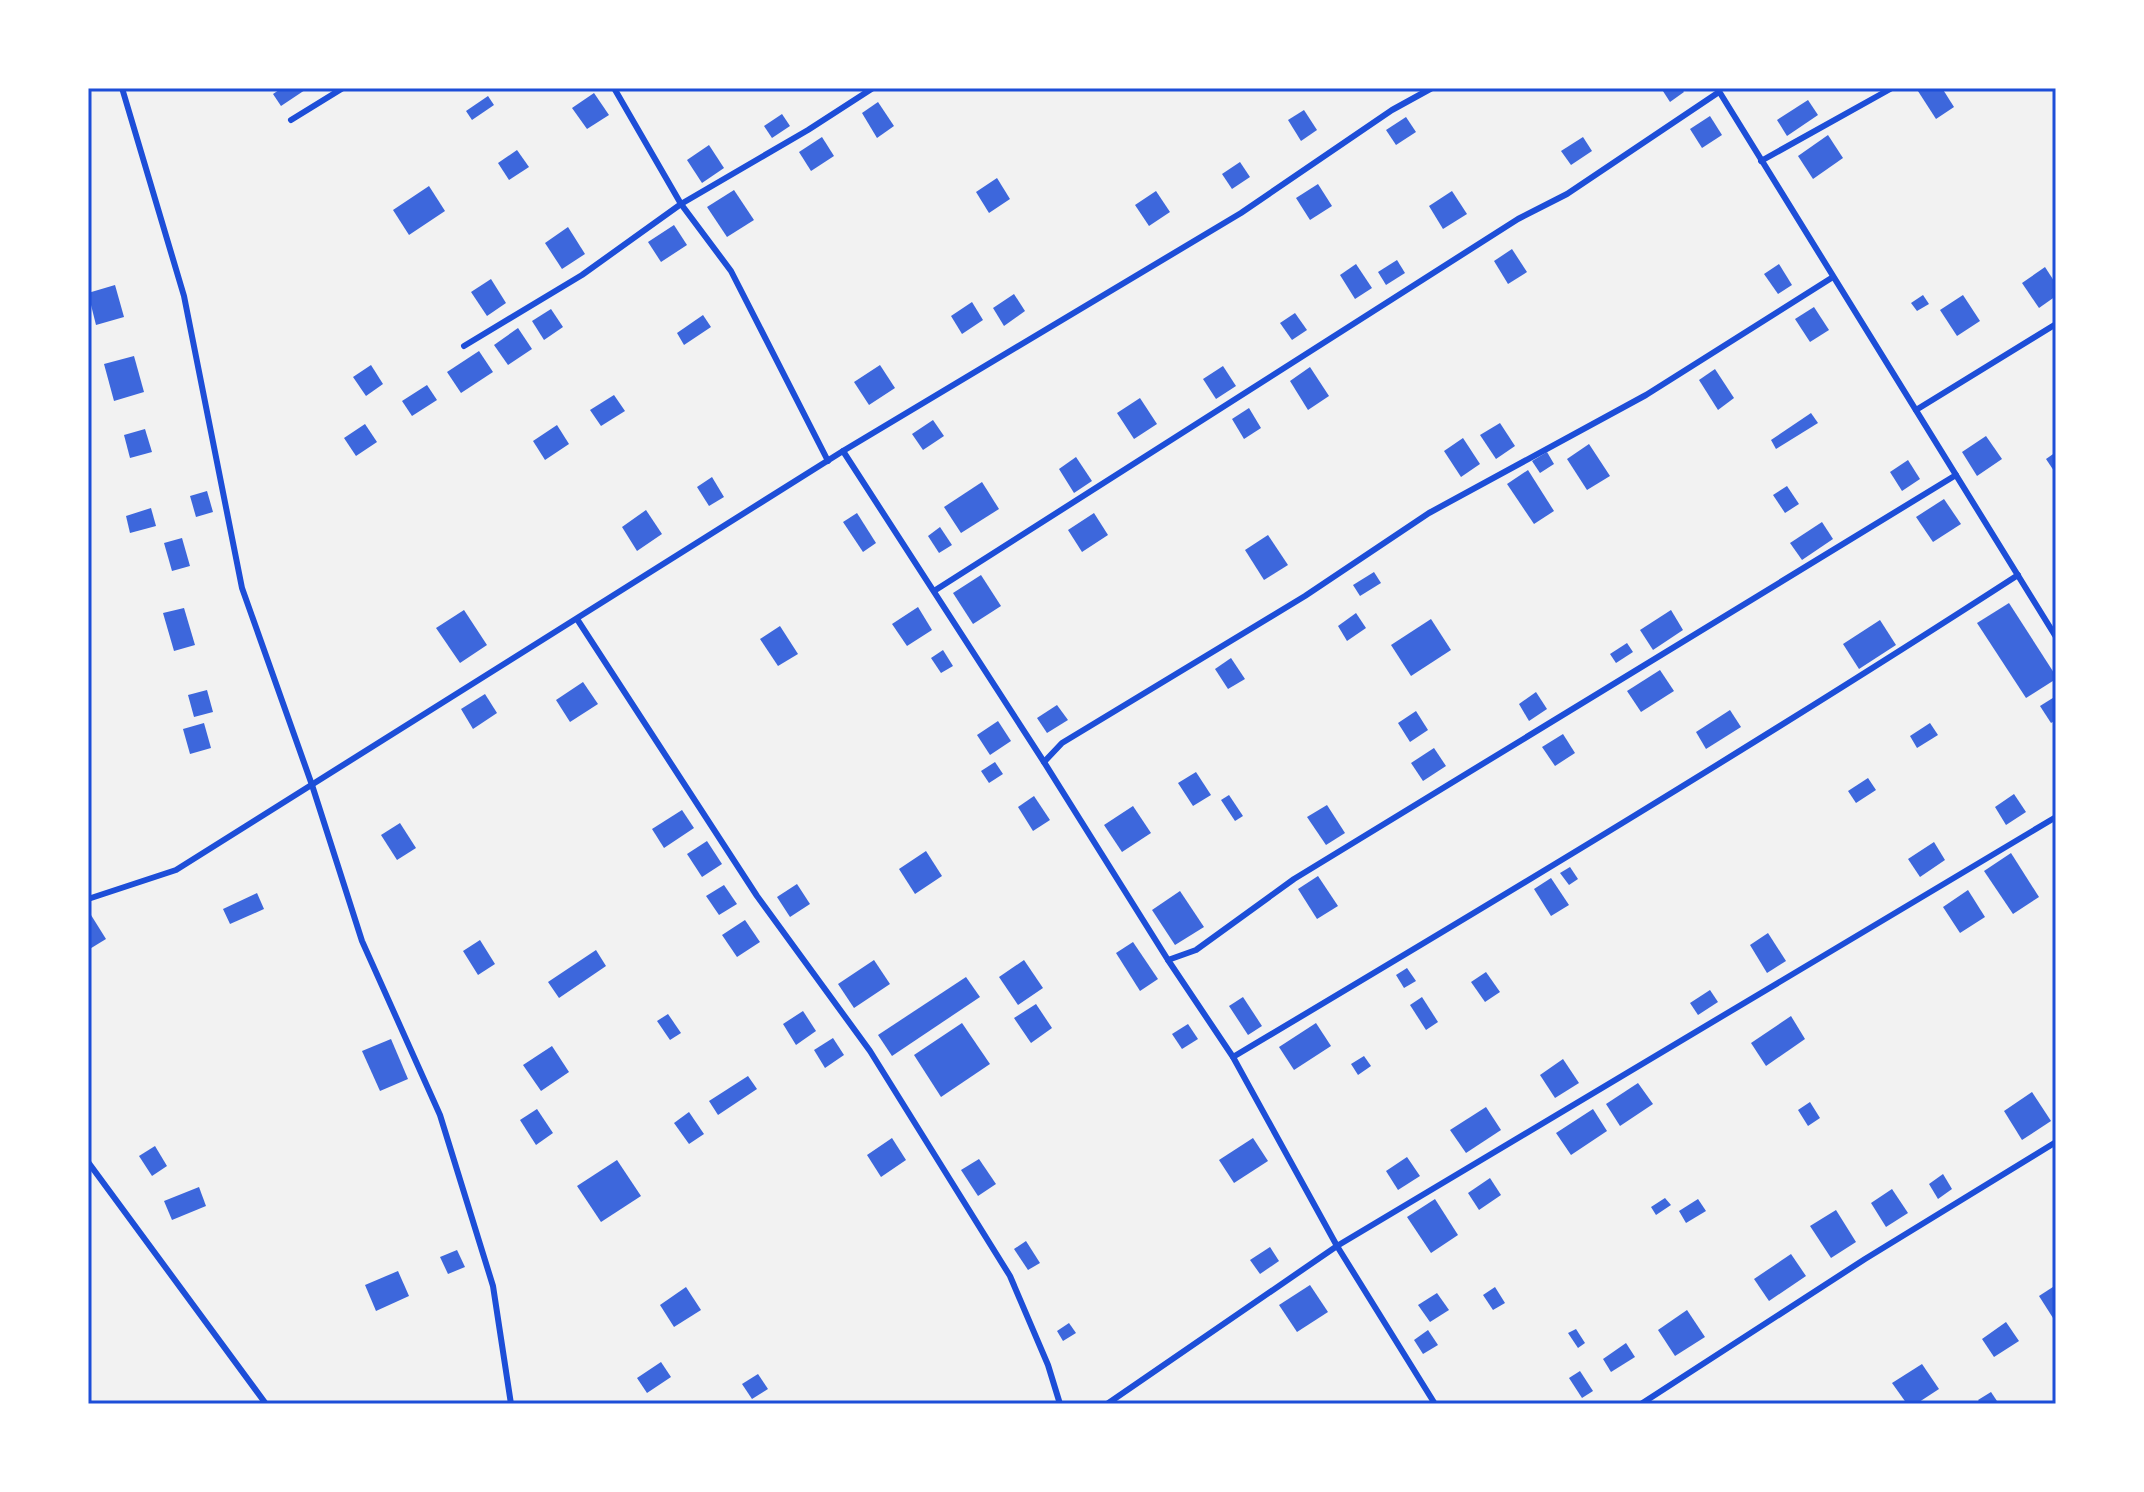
<svg xmlns="http://www.w3.org/2000/svg" width="2144" height="1492" font-family="Lato,sans-serif">
<style>
.building{fill:#3d67dc}
.lines{fill:none;stroke-linecap:round;stroke-linejoin:round}
.service{stroke:#1d4ed8;stroke-width:6}
.neatline{fill:none;stroke:#1d4ed8;stroke-width:3}
</style>
<rect width="100%" height="100%" fill="#f2f2f2"/>
<!-- building -->
<g class="building">
<path d="M282,88H303L305,90L281,106L273,94Z"/>
<path d="M1661,88H1681L1684,92L1670,102Z"/>
<path d="M1916,88H1942L1954,107L1936,119Z"/>
<path d="M594,93L609,115L587,129L572,108Z"/>
<path d="M488,96L494,105L472,120L466,111Z"/>
<path d="M1808,100L1818,115L1787,136L1777,120Z"/>
<path d="M878,102L894,126L877,138L862,113Z"/>
<path d="M1304,110L1317,130L1301,141L1288,120Z"/>
<path d="M782,114L790,126L772,138L764,126Z"/>
<path d="M1710,116L1722,135L1702,148L1690,129Z"/>
<path d="M1406,117L1416,132L1396,145L1386,130Z"/>
<path d="M1828,135L1843,158L1813,179L1798,156Z"/>
<path d="M822,137L834,156L811,171L799,152Z"/>
<path d="M1583,137L1592,151L1571,165L1561,151Z"/>
<path d="M709,145L724,168L702,183L687,160Z"/>
<path d="M517,150L529,167L509,180L498,163Z"/>
<path d="M1240,162L1250,177L1232,189L1222,174Z"/>
<path d="M997,178L1010,199L989,213L976,192Z"/>
<path d="M1318,184L1332,206L1310,220L1296,198Z"/>
<path d="M429,186L445,211L409,235L393,210Z"/>
<path d="M734,190L754,220L727,237L707,207Z"/>
<path d="M1156,191L1170,212L1149,226L1135,205Z"/>
<path d="M1452,191L1467,214L1443,229L1429,206Z"/>
<path d="M674,225L687,245L661,262L648,242Z"/>
<path d="M568,227L585,254L562,269L545,243Z"/>
<path d="M1512,249L1527,272L1508,284L1494,261Z"/>
<path d="M1397,260L1405,273L1386,285L1378,272Z"/>
<path d="M1356,264L1372,288L1355,299L1340,275Z"/>
<path d="M1779,264L1792,285L1778,294L1764,274Z"/>
<path d="M2045,267L2056,284V296L2039,308L2022,283Z"/>
<path d="M491,279L506,303L487,316L471,292Z"/>
<path d="M115,285L124,317L96,325L88,293Z"/>
<path d="M1014,294L1025,311L1004,326L993,308Z"/>
<path d="M1923,295L1929,304L1917,311L1911,303Z"/>
<path d="M1963,295L1980,321L1957,336L1940,310Z"/>
<path d="M972,302L983,320L962,334L951,316Z"/>
<path d="M1814,307L1829,330L1810,342L1795,319Z"/>
<path d="M551,309L563,327L544,340L532,321Z"/>
<path d="M1295,313L1307,330L1292,340L1280,323Z"/>
<path d="M703,315L711,327L684,345L677,333Z"/>
<path d="M518,328L532,349L508,365L494,345Z"/>
<path d="M479,351L493,372L461,393L447,372Z"/>
<path d="M134,356L144,392L114,401L104,364Z"/>
<path d="M371,365L383,384L366,396L353,377Z"/>
<path d="M880,365L895,388L869,405L854,382Z"/>
<path d="M1223,366L1236,386L1216,399L1203,379Z"/>
<path d="M1310,367L1329,396L1308,410L1290,381Z"/>
<path d="M1715,369L1734,398L1718,410L1699,380Z"/>
<path d="M427,385L437,400L412,416L402,401Z"/>
<path d="M614,395L625,411L601,426L590,410Z"/>
<path d="M1140,398L1157,424L1134,439L1117,413Z"/>
<path d="M1249,408L1261,428L1244,439L1232,419Z"/>
<path d="M1811,413L1818,423L1776,449L1771,440Z"/>
<path d="M933,420L944,436L923,450L912,434Z"/>
<path d="M1500,423L1515,446L1496,459L1480,435Z"/>
<path d="M365,424L377,442L356,456L344,438Z"/>
<path d="M557,425L569,444L545,460L533,441Z"/>
<path d="M145,429L152,452L130,458L124,435Z"/>
<path d="M1986,436L2002,459L1977,476L1962,452Z"/>
<path d="M1463,438L1480,464L1461,477L1444,451Z"/>
<path d="M1589,444L1610,476L1587,490L1567,459Z"/>
<path d="M1547,452L1554,464L1540,473L1532,461Z"/>
<path d="M2056,452V474L2046,459Z"/>
<path d="M1076,457L1092,481L1074,493L1059,469Z"/>
<path d="M1908,460L1920,479L1902,491L1890,472Z"/>
<path d="M1528,470L1554,511L1534,524L1507,484Z"/>
<path d="M712,477L724,497L709,506L697,487Z"/>
<path d="M982,482L999,509L961,533L944,507Z"/>
<path d="M1787,486L1799,504L1785,513L1773,495Z"/>
<path d="M207,491L213,512L196,517L190,496Z"/>
<path d="M1944,499L1961,524L1933,542L1916,517Z"/>
<path d="M151,508L156,526L130,533L126,516Z"/>
<path d="M646,510L662,534L637,551L622,527Z"/>
<path d="M857,513L876,543L863,552L843,522Z"/>
<path d="M1094,513L1108,535L1082,552L1068,530Z"/>
<path d="M1822,522L1833,539L1802,560L1790,543Z"/>
<path d="M940,527L952,545L939,553L928,536Z"/>
<path d="M1268,535L1288,565L1264,580L1245,550Z"/>
<path d="M182,538L190,566L172,571L164,543Z"/>
<path d="M1374,572L1381,583L1360,596L1353,585Z"/>
<path d="M981,575L1001,606L973,624L953,593Z"/>
<path d="M2009,603L2056,676V679L2026,698L1977,623Z"/>
<path d="M918,607L932,630L907,646L892,624Z"/>
<path d="M184,608L195,645L174,651L163,613Z"/>
<path d="M464,610L487,645L460,663L436,628Z"/>
<path d="M1671,610L1683,630L1653,650L1640,630Z"/>
<path d="M1356,613L1366,628L1347,641L1338,626Z"/>
<path d="M1431,619L1451,650L1411,676L1391,645Z"/>
<path d="M1880,620L1896,645L1859,669L1843,644Z"/>
<path d="M780,626L798,654L778,666L760,639Z"/>
<path d="M1627,643L1633,652L1616,663L1610,654Z"/>
<path d="M943,650L953,666L941,673L931,658Z"/>
<path d="M1231,658L1245,679L1228,689L1215,669Z"/>
<path d="M1660,670L1674,691L1641,712L1627,691Z"/>
<path d="M583,682L598,704L570,722L556,700Z"/>
<path d="M207,690L213,712L194,717L188,695Z"/>
<path d="M1536,692L1547,709L1529,721L1519,704Z"/>
<path d="M485,694L497,713L473,729L461,709Z"/>
<path d="M2056,696V720L2051,723L2040,706Z"/>
<path d="M1057,705L1068,720L1047,733L1037,718Z"/>
<path d="M1730,710L1741,727L1706,749L1696,732Z"/>
<path d="M1416,711L1428,730L1410,742L1398,723Z"/>
<path d="M998,721L1011,741L990,755L977,735Z"/>
<path d="M204,723L211,748L190,754L183,729Z"/>
<path d="M1930,723L1938,735L1917,748L1910,736Z"/>
<path d="M1563,734L1575,753L1555,766L1542,747Z"/>
<path d="M1434,748L1446,766L1423,781L1411,763Z"/>
<path d="M995,762L1003,774L989,783L981,771Z"/>
<path d="M1196,772L1211,795L1193,806L1178,783Z"/>
<path d="M1868,778L1876,790L1856,803L1848,791Z"/>
<path d="M2014,794L2026,812L2006,825L1995,807Z"/>
<path d="M1229,795L1243,816L1235,821L1221,800Z"/>
<path d="M1034,796L1050,820L1033,831L1018,807Z"/>
<path d="M1327,805L1345,833L1326,845L1307,817Z"/>
<path d="M1133,806L1151,833L1122,852L1104,825Z"/>
<path d="M682,810L694,828L664,848L652,829Z"/>
<path d="M400,823L416,848L397,860L381,835Z"/>
<path d="M707,841L722,864L702,877L687,854Z"/>
<path d="M1934,842L1945,860L1920,877L1908,859Z"/>
<path d="M926,851L942,876L915,894L899,869Z"/>
<path d="M2011,853L2039,897L2013,914L1984,871Z"/>
<path d="M1570,867L1578,879L1569,885L1560,873Z"/>
<path d="M1318,876L1338,906L1317,919L1298,889Z"/>
<path d="M1551,878L1569,905L1551,916L1534,889Z"/>
<path d="M797,884L810,904L790,917L777,897Z"/>
<path d="M724,885L737,904L719,915L706,896Z"/>
<path d="M1968,890L1985,917L1960,933L1943,907Z"/>
<path d="M1180,891L1204,927L1175,945L1152,910Z"/>
<path d="M257,893L264,909L230,924L223,909Z"/>
<path d="M91,915L106,939L88,950V917Z"/>
<path d="M745,920L760,942L737,957L722,935Z"/>
<path d="M1768,933L1786,961L1767,973L1750,945Z"/>
<path d="M480,940L495,964L478,975L463,951Z"/>
<path d="M1133,942L1158,979L1140,991L1116,953Z"/>
<path d="M596,950L606,966L559,998L548,982Z"/>
<path d="M874,960L890,984L854,1008L838,984Z"/>
<path d="M1024,960L1043,988L1018,1005L999,977Z"/>
<path d="M1407,968L1416,981L1404,988L1396,975Z"/>
<path d="M1486,972L1500,992L1485,1002L1471,982Z"/>
<path d="M966,977L980,997L892,1056L878,1035Z"/>
<path d="M1710,990L1718,1002L1698,1015L1690,1003Z"/>
<path d="M1243,997L1262,1026L1248,1035L1229,1006Z"/>
<path d="M1422,997L1438,1022L1426,1030L1410,1005Z"/>
<path d="M1036,1004L1052,1028L1031,1043L1014,1018Z"/>
<path d="M803,1011L816,1031L796,1045L783,1024Z"/>
<path d="M668,1014L681,1033L670,1040L657,1021Z"/>
<path d="M1791,1016L1805,1039L1766,1066L1751,1043Z"/>
<path d="M962,1023L990,1064L941,1097L914,1055Z"/>
<path d="M1316,1023L1331,1046L1294,1070L1279,1047Z"/>
<path d="M1188,1024L1198,1039L1182,1049L1172,1034Z"/>
<path d="M833,1038L844,1055L825,1068L814,1050Z"/>
<path d="M391,1039L408,1079L380,1091L362,1051Z"/>
<path d="M552,1046L569,1072L541,1091L523,1065Z"/>
<path d="M1364,1056L1371,1066L1358,1075L1351,1064Z"/>
<path d="M1563,1059L1579,1083L1555,1098L1540,1075Z"/>
<path d="M748,1076L757,1089L718,1115L709,1101Z"/>
<path d="M1638,1083L1653,1104L1620,1126L1606,1104Z"/>
<path d="M2032,1092L2051,1121L2022,1140L2004,1111Z"/>
<path d="M1810,1102L1820,1118L1808,1126L1798,1110Z"/>
<path d="M1486,1107L1501,1130L1466,1153L1450,1130Z"/>
<path d="M537,1109L553,1133L536,1145L520,1120Z"/>
<path d="M1593,1109L1607,1131L1571,1155L1556,1133Z"/>
<path d="M689,1112L704,1134L689,1144L674,1123Z"/>
<path d="M892,1138L906,1160L881,1177L867,1155Z"/>
<path d="M1253,1138L1268,1161L1234,1183L1219,1160Z"/>
<path d="M155,1146L167,1166L152,1176L139,1156Z"/>
<path d="M1407,1157L1420,1176L1398,1190L1386,1171Z"/>
<path d="M979,1159L996,1184L978,1196L961,1170Z"/>
<path d="M617,1160L641,1196L601,1222L577,1186Z"/>
<path d="M1943,1174L1952,1189L1938,1199L1929,1184Z"/>
<path d="M1490,1178L1501,1195L1479,1210L1468,1193Z"/>
<path d="M199,1187L206,1206L172,1220L164,1201Z"/>
<path d="M1892,1189L1908,1213L1886,1227L1871,1203Z"/>
<path d="M1665,1198L1671,1205L1656,1215L1651,1207Z"/>
<path d="M1435,1199L1458,1235L1431,1253L1407,1217Z"/>
<path d="M1698,1199L1706,1211L1686,1223L1679,1211Z"/>
<path d="M1836,1210L1856,1242L1831,1258L1810,1226Z"/>
<path d="M1026,1241L1040,1263L1028,1270L1014,1249Z"/>
<path d="M1270,1247L1279,1261L1260,1274L1250,1260Z"/>
<path d="M457,1250L465,1267L448,1274L440,1257Z"/>
<path d="M1791,1254L1806,1276L1769,1301L1754,1279Z"/>
<path d="M398,1271L409,1296L376,1311L365,1285Z"/>
<path d="M1310,1285L1328,1312L1297,1332L1279,1305Z"/>
<path d="M2056,1285V1317L2053,1318L2039,1296Z"/>
<path d="M686,1287L701,1310L674,1327L660,1305Z"/>
<path d="M1495,1287L1505,1303L1493,1310L1483,1295Z"/>
<path d="M1437,1293L1449,1310L1430,1322L1418,1305Z"/>
<path d="M1687,1310L1705,1337L1675,1356L1658,1330Z"/>
<path d="M2006,1322L2019,1341L1994,1357L1982,1339Z"/>
<path d="M1069,1323L1076,1333L1063,1341L1057,1331Z"/>
<path d="M1576,1329L1585,1343L1578,1348L1568,1333Z"/>
<path d="M1428,1330L1438,1345L1423,1354L1414,1340Z"/>
<path d="M1626,1343L1635,1357L1611,1372L1603,1359Z"/>
<path d="M661,1362L671,1377L647,1393L637,1378Z"/>
<path d="M1922,1364L1939,1389L1916,1404H1907L1892,1383Z"/>
<path d="M1580,1371L1593,1391L1582,1398L1569,1378Z"/>
<path d="M758,1374L768,1389L752,1399L742,1384Z"/>
<path d="M1991,1392L1999,1404H1981L1978,1400Z"/>
</g>
<g class="lines">
<!-- service -->
<g class="service">
<path d="M122,88L184,296L242,588L312,785L362,941L440,1115L493,1286L511,1404"/>
<path d="M614,88L681,204L731,271L828,461"/>
<path d="M1717,88L2056,637"/>
<path d="M291,120L343,88"/>
<path d="M1761,161L1892,88"/>
<path d="M464,346L582,275L681,204L808,130L873,88"/>
<path d="M1916,410L2056,324"/>
<path d="M843,451L1044,762L1168,960L1233,1057L1337,1246L1435,1404"/>
<path d="M934,591L1518,219L1567,194L1719,92"/>
<path d="M577,619L757,896L870,1051L1010,1276L1048,1365L1060,1404"/>
<path d="M1044,762L1062,743L1305,596L1429,513L1646,395L1833,277"/>
<path d="M88,899L176,870L843,451L1241,213L1392,110L1432,88"/>
<path d="M1168,960L1196,950L1294,879L1956,475"/>
<path d="M1233,1057C1497,900 1760,742 2018,575"/>
<path d="M88,1162L266,1404"/>
<path d="M1107,1404L1337,1246L2056,817"/>
<path d="M1641,1404L1865,1259L2056,1142"/>
</g>
</g>
<!-- border -->
<rect width="2144" height="1492" fill="none" stroke="#ffffff" stroke-width="180"/>
<rect x="90" y="90" width="1964" height="1312" class="neatline"/>
</svg>
